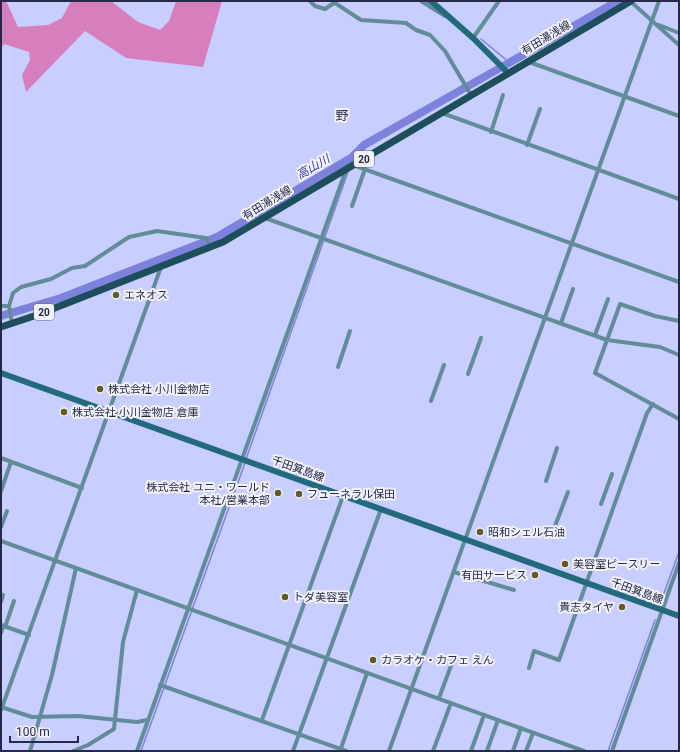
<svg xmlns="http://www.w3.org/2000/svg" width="680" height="752" font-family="Roboto,'Noto Sans JP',sans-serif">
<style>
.forest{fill:#d77fbd}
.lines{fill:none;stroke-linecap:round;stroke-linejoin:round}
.stream{stroke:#7d83dd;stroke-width:1.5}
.river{stroke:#7d83dd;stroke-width:8}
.street{stroke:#638c99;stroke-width:4}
.secondary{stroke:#236a7d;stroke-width:6}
.primary{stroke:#1d4e5b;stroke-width:7}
.poi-dot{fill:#635a26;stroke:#f1f2fa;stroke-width:1.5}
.labels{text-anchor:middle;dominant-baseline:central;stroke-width:4;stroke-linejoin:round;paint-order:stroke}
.shield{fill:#f1f2fa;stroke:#63657d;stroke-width:1}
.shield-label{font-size:10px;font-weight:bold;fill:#262947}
.street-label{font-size:11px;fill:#262947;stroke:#f1f2fa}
.poi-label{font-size:11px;fill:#262947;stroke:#f1f2fa;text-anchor:start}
.water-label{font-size:12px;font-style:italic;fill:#4440a9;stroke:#f1f2fa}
.quarter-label{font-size:13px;fill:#262947;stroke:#f1f2fa}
</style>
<rect width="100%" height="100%" fill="#c8cefd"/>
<!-- forest -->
<path class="forest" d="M1,1H6L18,27L48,25L62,18L71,1H111L138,22L160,30L169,21L176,1H222L203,67L126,58L85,31L26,92L22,75L30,60L29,52L4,44L1,48Z"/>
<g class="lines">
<!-- stream -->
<g class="stream">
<path d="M426,1L431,5"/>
<path d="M481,39L510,63"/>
<path d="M351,161V158"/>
<path d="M246,459L348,172"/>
<path d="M660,604L679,552"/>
<path d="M141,751L245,463"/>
<path d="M608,751L655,620"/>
</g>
<!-- river -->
<path class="river" d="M1,316L61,298L217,237L351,158L364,145L618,1"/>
<!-- street -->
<g class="street">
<path d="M310,1L315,6L325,9L334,3"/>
<path d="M332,1L361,20L406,23L416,30L430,35L445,51L471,95"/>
<path d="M421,1L445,16"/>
<path d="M630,1L679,45"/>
<path d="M659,25L679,33"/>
<path d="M473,38L499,1"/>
<path d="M529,62L679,116"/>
<path d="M442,113L679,199"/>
<path d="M491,132L503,95"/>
<path d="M527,145L540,109"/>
<path d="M353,165L679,282"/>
<path d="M352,206L365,169"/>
<path d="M265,218L607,340L595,373L679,419"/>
<path d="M1,306H9"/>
<path d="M679,321L655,316L620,304L607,340L660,347L679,355"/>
<path d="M561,323L573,289"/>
<path d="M12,324L9,306L13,293L21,287L51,279L72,268L85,266L129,237L157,231L206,238L211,247"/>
<path d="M595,335L608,299"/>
<path d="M338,367L350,331"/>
<path d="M468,374L481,338"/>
<path d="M431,401L444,365"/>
<path d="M1,458L82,488"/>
<path d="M546,481L557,448"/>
<path d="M1,491L11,462"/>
<path d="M601,504L612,474"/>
<path d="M555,526L568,492"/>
<path d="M1,527L7,511"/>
<path d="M1,541L584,751"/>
<path d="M454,572L514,590"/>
<path d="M1,602L3,595"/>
<path d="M1,625L29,635"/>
<path d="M5,627L14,601"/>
<path d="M1,633L3,626"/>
<path d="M529,668L534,651L559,660L647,413L653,404"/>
<path d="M160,685L346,751"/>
<path d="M439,698L452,663"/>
<path d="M1,707L32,717L78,716L137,722L147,720"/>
<path d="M1,710L161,267"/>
<path d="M262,720L343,496"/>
<path d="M30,751L52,675L76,568"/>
<path d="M73,751L88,745L114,729L123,642L137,590"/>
<path d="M137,751L346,170"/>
<path d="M293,751L381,509"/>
<path d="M340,751L367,673"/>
<path d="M389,751L659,1"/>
<path d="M433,751L451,703"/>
<path d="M471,751L484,715"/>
<path d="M487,751L498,720"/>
<path d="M513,751L521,728"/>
<path d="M526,751L533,733"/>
<path d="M612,751L679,563"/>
</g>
<!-- secondary -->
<g class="secondary">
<path d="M431,1L473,38L508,73"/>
<path d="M1,373L679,616"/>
</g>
<!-- primary -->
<path class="primary" d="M1,327L37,315L223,242L631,1"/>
</g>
<!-- markers -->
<g class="poi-dot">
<circle cx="116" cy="295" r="4"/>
<circle cx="100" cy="389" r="4"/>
<circle cx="64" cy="412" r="4"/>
<circle cx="278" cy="493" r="4"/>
<circle cx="299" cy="494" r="4"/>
<circle cx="480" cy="532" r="4"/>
<circle cx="565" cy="564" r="4"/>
<circle cx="535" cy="575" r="4"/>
<circle cx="285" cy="597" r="4"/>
<circle cx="622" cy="607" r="4"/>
<circle cx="373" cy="660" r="4"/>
</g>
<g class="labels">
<!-- shield labels -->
<g class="shield">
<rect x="354" y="151" width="20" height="16" rx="3"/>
<rect x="34" y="304" width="20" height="16" rx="3"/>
</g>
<g class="shield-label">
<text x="364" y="159">20</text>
<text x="44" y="312">20</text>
</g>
<!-- street labels -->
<g class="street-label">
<text transform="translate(546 38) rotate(-31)">有田湯浅線</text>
<text transform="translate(267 203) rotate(-31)">有田湯浅線</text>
<text transform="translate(298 469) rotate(20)">千田箕島線</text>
<text transform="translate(637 591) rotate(20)">千田箕島線</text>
</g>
<!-- poi labels -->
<g class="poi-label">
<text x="124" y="295">エネオス</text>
<text x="108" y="389">株式会社 小川金物店</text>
<text x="72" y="412">株式会社 小川金物店 倉庫</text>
<text x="270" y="487" text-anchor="end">株式会社 ユニ・ワールド<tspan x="270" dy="13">本社/営業本部</tspan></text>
<text x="307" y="494">フューネラル保田</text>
<text x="488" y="532">昭和シェル石油</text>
<text x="573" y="564">美容室ピースリー</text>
<text x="527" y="575" text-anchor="end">有田サービス</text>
<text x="293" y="597">トダ美容室</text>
<text x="614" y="607" text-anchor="end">貴志タイヤ</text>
<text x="381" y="660">カラオケ・カフェ えん</text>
</g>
<!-- water labels -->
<g class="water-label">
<text transform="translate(313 167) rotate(-30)">高山川</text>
</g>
<!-- quarter labels -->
<g class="quarter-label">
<text x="342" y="115">野</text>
</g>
</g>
<!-- border -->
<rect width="680" height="752" fill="none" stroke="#262947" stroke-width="4"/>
<!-- scale -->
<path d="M10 736v6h68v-6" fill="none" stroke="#262947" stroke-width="2"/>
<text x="16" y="736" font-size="12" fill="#262947" stroke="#f1f2fa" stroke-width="3" paint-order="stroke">100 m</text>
</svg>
